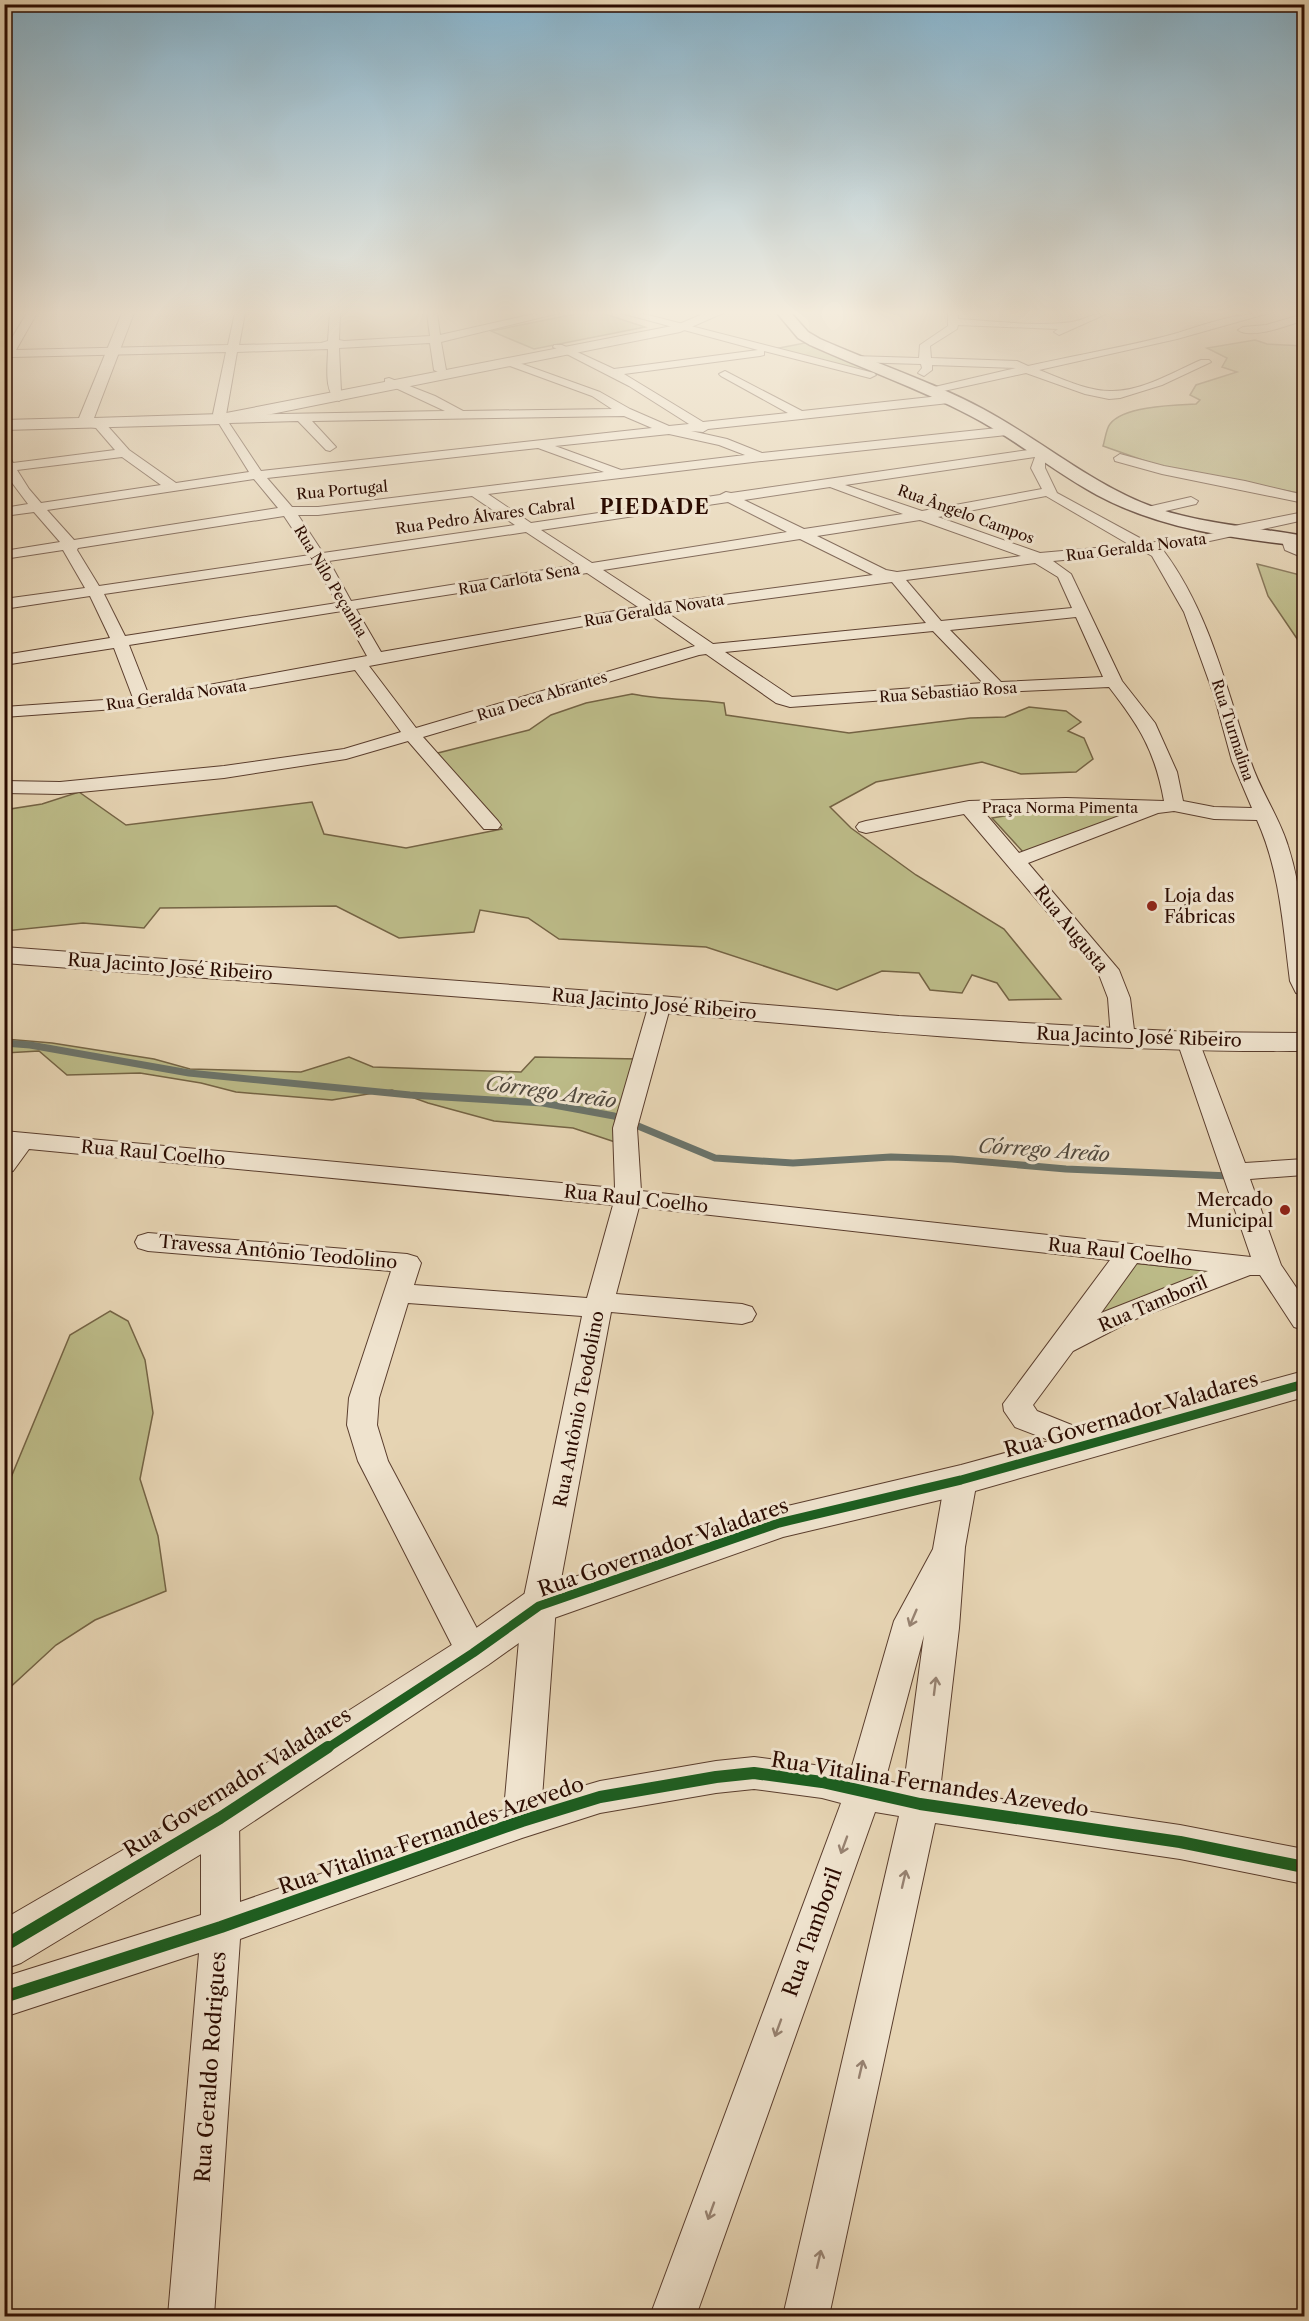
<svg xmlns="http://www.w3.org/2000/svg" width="1309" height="2321" font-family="'Libre Caslon Text',serif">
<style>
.green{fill:#bcbb88;stroke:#746344;stroke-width:1.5}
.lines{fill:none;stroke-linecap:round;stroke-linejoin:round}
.stream{stroke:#6b7369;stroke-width:7}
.minor-casing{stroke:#5a3d2d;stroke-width:2}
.tertiary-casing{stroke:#5a3d2d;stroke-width:2}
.secondary-casing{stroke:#2b0b00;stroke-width:3}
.minor{fill:#efe3ce;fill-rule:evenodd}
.tertiary{fill:#efe3ce;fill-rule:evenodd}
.secondary{fill:#efe3ce;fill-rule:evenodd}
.cycleway-far1-casing{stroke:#efe3ce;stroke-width:13}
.cycleway-casing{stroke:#efe3ce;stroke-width:16}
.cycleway-far1{stroke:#1b5e20;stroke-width:9}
.cycleway{stroke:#1b5e20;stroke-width:12}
.oneway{stroke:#978271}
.poi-dot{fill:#8f2418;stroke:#efe3ce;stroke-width:2}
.labels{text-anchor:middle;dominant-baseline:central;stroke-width:6;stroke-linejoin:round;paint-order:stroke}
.far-street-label{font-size:15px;fill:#2b0b00;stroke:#efe3ce}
.poi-label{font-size:18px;fill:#2b0b00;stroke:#efe3ce;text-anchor:start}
.street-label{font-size:18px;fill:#2b0b00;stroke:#efe3ce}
.far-district-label{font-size:20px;font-weight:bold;letter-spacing:1.5px;fill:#2b0b00;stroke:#efe3ce}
.water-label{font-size:20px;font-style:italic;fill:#50483d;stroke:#efe3ce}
.near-street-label{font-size:21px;fill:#2b0b00;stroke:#efe3ce}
</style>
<rect width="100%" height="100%" fill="#e6d4b3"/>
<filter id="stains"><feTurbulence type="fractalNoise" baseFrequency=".00333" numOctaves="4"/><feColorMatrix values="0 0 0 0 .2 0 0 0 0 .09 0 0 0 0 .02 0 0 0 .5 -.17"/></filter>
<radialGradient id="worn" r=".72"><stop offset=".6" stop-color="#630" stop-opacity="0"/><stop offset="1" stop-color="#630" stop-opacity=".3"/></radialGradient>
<!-- green -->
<g class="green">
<path d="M580,313H602L645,327L534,349L491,331Z"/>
<path d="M1255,340L1267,344L1304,346V494L1165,468L1103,446C1105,440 1106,429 1110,424C1123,406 1175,405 1196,404L1200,400L1190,395L1196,385L1237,372L1222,367L1227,358L1207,348Z"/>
<path d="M810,342L883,374L868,373L774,349Z"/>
<path d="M1257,564L1304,576V649L1268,596Z"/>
<path d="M632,694C663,700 693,699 724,703L726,715L849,733L970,718L1005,717L1029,707L1066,711L1081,722L1068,731L1084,738L1093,759L1076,772L1021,774L982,762L876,782L830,807L851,828L916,875L1004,929L1061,999L1009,1000L997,983L972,975L962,993L930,990L919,973L882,971L837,990L706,947L559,939L528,918L480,910L474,932L399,938L336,906L160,908L144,928L83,923L5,931L4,810L42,804L79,792L126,825L312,802L324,834L406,848L502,829L469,789L434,754L529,730L551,715L586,703Z"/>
<path d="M1048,809H1144L1024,853L992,818Z"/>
<path d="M5,1039L52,1043L154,1059L190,1069L301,1072L349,1057L373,1067L521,1072L535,1057L638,1059L618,1143L573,1128L494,1121L428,1103L392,1090L332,1100L236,1092L201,1083L140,1073L67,1075L39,1051L5,1053Z"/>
<path d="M1133,1263L1210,1271L1087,1325Z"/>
<path d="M110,1311L128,1321L145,1360L153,1413L140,1479L158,1536L166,1591L95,1620L56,1645L5,1692V1492L70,1335Z"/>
</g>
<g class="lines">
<!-- stream -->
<path class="stream" d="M4,1043L30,1045L189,1073L410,1095L543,1103L614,1116L715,1158L793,1163L891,1157L952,1159L1066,1169L1230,1176"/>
<!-- minor casing -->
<g class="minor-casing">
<g id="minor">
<path d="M27,313H37L16,350L228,345L235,313H245L239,345L321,343L328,341L330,313H340L339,340L344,341L430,336L427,313H437L440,335L538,313H559L441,342L446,370L440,373L434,370L430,343L339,348L341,392L345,397L339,401C323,395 328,364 328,349L237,352L226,415L445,411L385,383V379L389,378L435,396L463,411L612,409L592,396L507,365V361L511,360L600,392L630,409L669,426L689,424L629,386L553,347L554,345H562L614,369L758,350L621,313H640L874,373L876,375L870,378L764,351V355L760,356L624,374L703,422L788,413L721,376L719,374L725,371L802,411L949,395L955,399L949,403L708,429L703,432L691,431L727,439L762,453L1007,427L1013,431L1007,435L761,461L488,494L531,523L720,495L726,492L731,493L1042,448L1051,454L1045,461V468L1057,493L1149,543L1221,532L1234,526L1304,512V520C1257,530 1211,542 1163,550C1209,611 1226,687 1250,759C1259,789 1279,816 1288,846C1304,895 1304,944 1304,995L1296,993L1290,981C1283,926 1280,871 1257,820L1214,819L1174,811L1158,813L1028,863L1119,970L1130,998L1135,1038L1131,1043L1123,1045L1115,1043L1111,1038L1108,998L1098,972L964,814L866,833L859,831L856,827L859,823L866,821L969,801L1066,798L1164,801C1155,751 1140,727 1109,687L997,692L790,707L776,703L706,654L699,655L423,737L498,821L501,825L498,829H484L408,741L346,759L224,778L60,794L4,793V781L60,782L224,766L344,749L401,732L355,670L143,707L4,717V707L133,698L114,648L4,665V655L110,638L90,596L4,609V599L85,588L63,550L4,559V551L60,542L34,512L4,516V508L28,504L4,472V455L9,456L13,463L115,450L96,428L81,425L79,422L85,418L104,422L129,450L176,483L249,472L213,414L226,352L12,357L4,364V351ZM624,416L652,428L261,471L229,423L298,421L326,450L330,451L336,447L312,421ZM669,434L719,445L745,455L621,470L555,446ZM538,448L604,472L318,507H292L267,478ZM122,457L161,485L41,503L29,489L17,470ZM1035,457L1031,468L1042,489L922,511L845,485ZM254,479L278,508L74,540L47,510ZM830,487L903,514L804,529L744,500ZM472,496L515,525L323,553L298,515H318ZM1046,496L1130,545L1040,553L938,517ZM728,502L787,532L592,563L541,530ZM284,516L310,555L99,586L77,550L78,548ZM920,520L1021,556L897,572L886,570L817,536ZM526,532L576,565L351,601L329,561ZM800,539L873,575L655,604L603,570ZM1145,552L1152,556L1184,612L1214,695L1232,761L1252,808L1214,807L1183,801L1177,772L1155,723L1122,681L1071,574L1053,561ZM315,563L337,603L125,636L104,594ZM1035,563L1058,577L1072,608L941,621L906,580ZM587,573L638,607L381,652L356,609ZM892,582L926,623L713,644L666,612ZM342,611L367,656L149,696L129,645ZM649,614L695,646L416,728L369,666ZM1076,617L1103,677L1001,682L950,630ZM933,631L983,683L792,697L725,652ZM1066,810L1130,812L1019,853L984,812Z"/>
<path d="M948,313H958V319C995,321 1035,327 1072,322C1086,320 1090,313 1108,313L1059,335L1054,332L1058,329L958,325L957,329L930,346L931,358L1017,361L1028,366C1076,355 1126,347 1174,334C1206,324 1235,313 1269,313L1177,339L1039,370C1061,378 1086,391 1110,391C1141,392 1173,372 1201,360H1209L1211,362L1162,385L1120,398L1109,399L1085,394L1026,373L930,394L924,391L926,389L1016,368L932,365V370L924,376L918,373L922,368L921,364L853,362L847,359L853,356L919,358L920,345L948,326Z"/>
<path d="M1304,314V320C1289,325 1251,340 1238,330L1243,327L1266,325Z"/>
<path d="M1120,454L1164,466L1245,481L1304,495V503L1162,474L1115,461L1114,458Z"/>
<path d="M1191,497L1198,501L1196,504L1148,515L1141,511L1143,508Z"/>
<path d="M1289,537L1294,538L1297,545L1304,549V558L1285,550L1282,541Z"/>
<path d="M660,997L668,999L671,1004L637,1128L641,1191L1251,1257L1177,1041L1181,1036L1189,1034L1197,1036L1245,1163L1304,1159V1175L1250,1179L1281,1265L1304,1299V1330L1294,1327L1260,1275H1250L1133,1320L1073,1351L1033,1405L1037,1411L1099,1436L1103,1444L1099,1452L1088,1455L1015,1427L1004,1411L1003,1404L1110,1260L639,1207L616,1294L742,1304L752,1307L756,1314L752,1321L742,1324L611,1312L556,1606L542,1798L600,1781L716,1761L754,1757L822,1766L850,1773L894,1621L933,1549L945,1480L950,1472L961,1468L972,1472L977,1480L965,1547L959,1628L940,1790L1180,1825L1304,1849V1884L1180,1859L935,1823L829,2316H783L899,1816L875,1812L696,2316H650L841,1803L822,1798L754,1789L716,1793L600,1813L522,1838L240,1939L214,2316H168L199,1953L4,2017V1977L201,1915V1818L207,1806L220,1801L233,1806L239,1818L240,1902L504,1810L522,1606L582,1316L408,1303L379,1398L377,1425L388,1461L490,1653L485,1663L473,1667L461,1663L358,1461L347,1425L349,1398L391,1271L148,1251L138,1248L135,1242L138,1236L148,1233L407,1254L417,1257L421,1263L414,1285L587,1298L613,1205L29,1149L13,1171L4,1173V1131L615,1188L613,1128L649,1004L652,999ZM1137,1263L1208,1271L1101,1313ZM924,1635L904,1784L885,1781Z"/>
</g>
</g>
<!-- tertiary casing -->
<g class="tertiary-casing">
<g id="tertiary">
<path d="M122,313H134L94,418L221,414L677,325L705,313H723L680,332L221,424L4,430V420L79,418Z"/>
<path d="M4,947L660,996L899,1016L1189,1032L1304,1033V1051C1091,1053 877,1031 664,1013C444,994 224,980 4,963Z"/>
<path d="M1304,1371V1397L961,1495L783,1537L554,1618L488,1665L236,1833L21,1963L4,1969V1919L204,1803L458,1641L524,1594L779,1508L961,1465Z"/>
</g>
</g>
<!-- secondary casing -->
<g class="secondary-casing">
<path id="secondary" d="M777,313H791L808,332L820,339C874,363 931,381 983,409C1041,440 1091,484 1153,507C1201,524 1254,527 1304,536V546C1235,539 1160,529 1097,495C1053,471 1014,438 969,415C918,388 863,369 810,345L798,338Z"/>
</g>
<!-- minor -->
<use href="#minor" class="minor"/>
<!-- tertiary -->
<use href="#tertiary" class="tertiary"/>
<!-- secondary -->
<use href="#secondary" class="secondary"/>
<!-- cycleway-far1 casing -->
<g class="cycleway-far1-casing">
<path id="cycleway-far1" d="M326,1749L473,1653L539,1606L779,1523L961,1480L1304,1384"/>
</g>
<!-- cycleway casing -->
<g class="cycleway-casing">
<g id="cycleway">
<path d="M4,1946L220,1818L328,1747"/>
<path d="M4,1997L221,1927L522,1821L600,1797L716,1777L754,1773L822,1782L920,1804L1180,1842L1304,1867"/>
</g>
</g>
<!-- cycleway-far1 -->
<use href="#cycleway-far1" class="cycleway-far1"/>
<!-- cycleway -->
<use href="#cycleway" class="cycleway"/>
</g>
<!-- one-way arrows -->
<defs><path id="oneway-shaft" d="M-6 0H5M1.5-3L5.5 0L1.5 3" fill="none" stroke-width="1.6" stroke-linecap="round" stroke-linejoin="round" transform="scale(1.5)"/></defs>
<g class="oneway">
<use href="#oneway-shaft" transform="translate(913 1618) rotate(113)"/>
<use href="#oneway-shaft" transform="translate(935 1686) rotate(-83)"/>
<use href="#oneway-shaft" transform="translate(844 1845) rotate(110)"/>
<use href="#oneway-shaft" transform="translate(904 1879) rotate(-77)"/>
<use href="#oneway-shaft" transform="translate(778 2028) rotate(110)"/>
<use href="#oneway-shaft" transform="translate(861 2069) rotate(-77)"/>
<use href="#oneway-shaft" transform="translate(711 2211) rotate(110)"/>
<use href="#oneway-shaft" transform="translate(819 2259) rotate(-77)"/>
</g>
<!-- sky -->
<linearGradient id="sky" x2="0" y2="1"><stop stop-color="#87b6d1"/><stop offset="0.49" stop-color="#f4ecdd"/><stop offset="1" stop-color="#f4ecdd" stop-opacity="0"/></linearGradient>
<rect width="1309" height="638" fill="url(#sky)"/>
<!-- markers -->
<g class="poi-dot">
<circle cx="1152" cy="906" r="6"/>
<circle cx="1285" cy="1210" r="6"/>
</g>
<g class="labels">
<!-- far-street labels -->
<g class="far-street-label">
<text transform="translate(342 490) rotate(-5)">Rua Portugal</text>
<text transform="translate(966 514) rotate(20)">Rua Ângelo Campos</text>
<text transform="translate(485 516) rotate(-8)">Rua Pedro Álvares Cabral</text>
<text transform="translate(1136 547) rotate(-7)">Rua Geralda Novata</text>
<text transform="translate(519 579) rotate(-10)">Rua Carlota Sena</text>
<text transform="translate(331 581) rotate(59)">Rua Nilo Peçanha</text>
<text transform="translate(654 610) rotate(-9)">Rua Geralda Novata</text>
<text transform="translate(948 692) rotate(-4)">Rua Sebastião Rosa</text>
<text transform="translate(176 695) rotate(-8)">Rua Geralda Novata</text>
<text transform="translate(542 696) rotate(-17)">Rua Deca Abrantes</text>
<text transform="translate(1233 730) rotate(72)">Rua Turmalina</text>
<text x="1060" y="807">Praça Norma Pimenta</text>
</g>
<!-- poi labels -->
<g class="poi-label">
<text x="1164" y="896">Loja das<tspan x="1164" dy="21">Fábricas</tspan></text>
<text x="1273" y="1200" text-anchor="end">Mercado<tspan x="1273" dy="21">Municipal</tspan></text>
</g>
<!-- street labels -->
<g class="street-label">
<text transform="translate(1071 929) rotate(51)">Rua Augusta</text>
<text transform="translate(170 967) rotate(4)">Rua Jacinto José Ribeiro</text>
<text transform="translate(654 1004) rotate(5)">Rua Jacinto José Ribeiro</text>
<text transform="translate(1139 1037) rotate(2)">Rua Jacinto José Ribeiro</text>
<text transform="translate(153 1153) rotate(5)">Rua Raul Coelho</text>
<text transform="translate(636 1199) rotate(6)">Rua Raul Coelho</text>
<text transform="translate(278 1252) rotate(5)">Travessa Antônio Teodolino</text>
<text transform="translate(1120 1252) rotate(6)">Rua Raul Coelho</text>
<text transform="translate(1153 1304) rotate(-23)">Rua Tamboril</text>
<text transform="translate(579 1409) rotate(-79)">Rua Antônio Teodolino</text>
</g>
<!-- far-district labels -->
<g class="far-district-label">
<text x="655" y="507">PIEDADE</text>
</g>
<!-- water labels -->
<g class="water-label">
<text transform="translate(551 1092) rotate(8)">Córrego Areão</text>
<text transform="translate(1044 1150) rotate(4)">Córrego Areão</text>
</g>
<!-- near-street labels -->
<g class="near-street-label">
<text transform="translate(1131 1414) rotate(-16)">Rua Governador Valadares</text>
<text transform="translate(663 1547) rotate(-19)">Rua Governador Valadares</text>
<text transform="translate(237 1782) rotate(-32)">Rua Governador Valadares</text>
<text transform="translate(930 1784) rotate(9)">Rua Vitalina Fernandes Azevedo</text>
<text transform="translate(431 1835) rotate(-19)">Rua Vitalina Fernandes Azevedo</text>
<text transform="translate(812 1932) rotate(-70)">Rua Tamboril</text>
<text transform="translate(210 2067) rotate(-86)">Rua Geraldo Rodrigues</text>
</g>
</g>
<!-- margin -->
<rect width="1309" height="2321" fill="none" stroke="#e6d4b3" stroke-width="24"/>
<rect x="6" y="6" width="1297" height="2309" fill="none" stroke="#2b0b00" stroke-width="3"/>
<rect x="12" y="12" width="1285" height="2297" fill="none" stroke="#2b0b00" stroke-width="1.5"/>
<rect width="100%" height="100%" filter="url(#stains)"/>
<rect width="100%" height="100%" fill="url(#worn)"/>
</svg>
